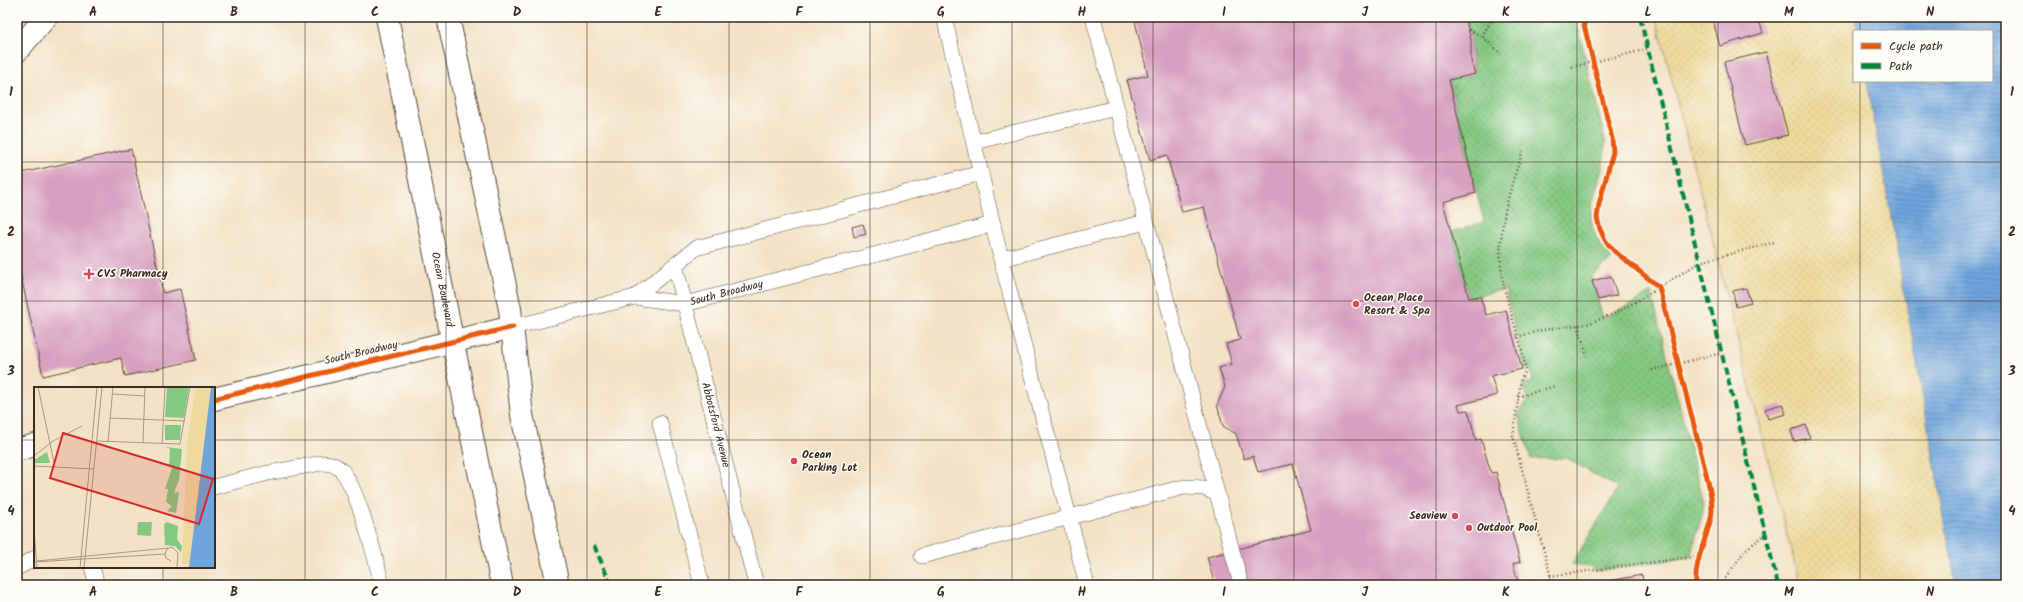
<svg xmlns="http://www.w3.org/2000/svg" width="2023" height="602" font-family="Kalam,sans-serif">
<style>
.grass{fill:url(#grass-dots);stroke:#607950}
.sand{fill:url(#sand-dots);stroke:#94825e;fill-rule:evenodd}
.water{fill:url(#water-rules);stroke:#55687e}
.building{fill:#d79fc0}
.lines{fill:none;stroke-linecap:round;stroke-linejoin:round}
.lane-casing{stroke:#574637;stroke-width:16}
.street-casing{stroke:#574637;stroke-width:24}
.secondary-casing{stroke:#574637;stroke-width:24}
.path{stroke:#574637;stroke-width:2.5;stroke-dasharray:1 3;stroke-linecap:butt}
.lane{stroke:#fff;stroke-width:15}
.street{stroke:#fff;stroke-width:22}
.secondary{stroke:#fff;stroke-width:22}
.quiet{stroke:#00873e;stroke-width:4;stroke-dasharray:8 4;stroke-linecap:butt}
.cycleway-casing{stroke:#fdfcf7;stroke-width:8}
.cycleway{stroke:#e8590c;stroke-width:5}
.grid{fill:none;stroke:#3b2a1e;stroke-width:1;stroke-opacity:0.55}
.poi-dot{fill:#d1495b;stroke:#fdfcf7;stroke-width:1.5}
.labels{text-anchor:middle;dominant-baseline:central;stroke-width:3;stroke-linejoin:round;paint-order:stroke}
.poi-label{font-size:11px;font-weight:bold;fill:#3b2a1e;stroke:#fdfcf7;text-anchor:start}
.street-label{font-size:11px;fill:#3b2a1e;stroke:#fdfcf7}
.inset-road{fill:none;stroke:#a99882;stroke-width:1}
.view{fill:#d62828;fill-opacity:0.15;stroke:#d62828;stroke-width:2}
.inset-edge{fill:none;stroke:#3b2a1e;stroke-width:2}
.neatline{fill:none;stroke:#3b2a1e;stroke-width:1.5}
.grid-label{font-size:13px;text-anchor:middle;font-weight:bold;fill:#3b2a1e}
</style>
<defs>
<pattern id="grass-dots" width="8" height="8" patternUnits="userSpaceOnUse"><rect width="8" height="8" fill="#84c882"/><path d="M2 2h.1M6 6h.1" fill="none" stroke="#6da36a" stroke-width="1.8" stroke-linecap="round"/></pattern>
<pattern id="sand-dots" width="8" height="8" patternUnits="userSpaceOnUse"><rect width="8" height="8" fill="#eeda9e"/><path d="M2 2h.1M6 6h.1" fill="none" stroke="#cdbb88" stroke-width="1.8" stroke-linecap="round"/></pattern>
<pattern id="water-rules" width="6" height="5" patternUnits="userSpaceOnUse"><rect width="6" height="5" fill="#6fa5dd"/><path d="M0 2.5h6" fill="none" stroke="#5c87b3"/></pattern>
</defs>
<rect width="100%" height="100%" fill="#fdfcf7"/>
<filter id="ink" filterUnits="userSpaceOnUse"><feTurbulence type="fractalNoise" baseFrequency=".025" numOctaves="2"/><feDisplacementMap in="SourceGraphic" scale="8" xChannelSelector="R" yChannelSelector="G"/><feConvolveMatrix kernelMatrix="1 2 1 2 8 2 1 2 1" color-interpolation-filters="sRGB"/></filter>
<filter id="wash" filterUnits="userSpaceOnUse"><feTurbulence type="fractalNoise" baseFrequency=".012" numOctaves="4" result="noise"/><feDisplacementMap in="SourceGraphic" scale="16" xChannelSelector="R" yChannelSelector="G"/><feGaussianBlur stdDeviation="0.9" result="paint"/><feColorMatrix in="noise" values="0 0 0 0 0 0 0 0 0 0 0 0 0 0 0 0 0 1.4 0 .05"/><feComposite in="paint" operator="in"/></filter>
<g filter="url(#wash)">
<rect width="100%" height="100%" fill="#f3e2c5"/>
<!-- grass -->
<path class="grass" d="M1465,17H1574L1579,31L1605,141C1606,191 1569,214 1612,259L1591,277L1592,281L1603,318L1634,303L1651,292L1704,503L1702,515L1690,557L1595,571L1590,566L1572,564L1618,488L1566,458L1531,459L1518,415L1527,401L1522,385L1533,381L1530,366L1525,368L1505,289L1469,298L1452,232L1484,222L1449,80L1475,74C1469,56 1474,33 1465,17Z"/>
<!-- sand -->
<path class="sand" d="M1656,17H2006V585H1800ZM1854,31H1992V81H1854Z"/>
<!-- water -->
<path class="water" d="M1855,17H2006V585H1956L1867,81H1992V31H1858Z"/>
<g id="blocks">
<!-- building -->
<g class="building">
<path d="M1134,17H1465L1471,40V61L1475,74L1449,80L1476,193L1443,202L1469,298L1480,296L1486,315L1506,310L1522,369L1491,376L1497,395L1458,405L1460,411L1468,410L1476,440L1481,439L1491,473L1496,472L1520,562L1513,564L1519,585H1215L1207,557L1311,530L1293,464L1258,472L1253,456L1244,459L1236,434L1223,426L1217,405L1225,387L1219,368L1232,364L1226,344L1240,340L1204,207L1182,212L1167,155L1150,160L1127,80L1148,75Z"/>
<path d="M1712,17H1758L1763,33L1720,46Z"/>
<path d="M1766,52L1788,135L1745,145L1724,62Z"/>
<path d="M131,149L163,293L180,289L196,360L125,376L121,358L43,376L17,258V174Z"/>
<path d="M863,224L866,234L854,237L852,227Z"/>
<path d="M1611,276L1617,295L1598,300L1592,281Z"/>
<path d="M1746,288L1751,303L1736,307L1733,291Z"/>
<path d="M1782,404L1786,414L1768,419L1765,409Z"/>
<path d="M1806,425L1810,438L1794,441L1791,430Z"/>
<path d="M1642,575L1644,585H1610L1609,581Z"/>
</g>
</g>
</g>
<g filter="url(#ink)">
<use href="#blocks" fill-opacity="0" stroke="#574637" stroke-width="1"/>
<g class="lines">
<!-- lane casing -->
<g class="lane-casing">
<g id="lane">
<path d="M944,17L1001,259L1087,585"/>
<path d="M1093,17L1241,585"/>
<path d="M974,142L1116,108"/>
<path d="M1001,259L1146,222"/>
<path id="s1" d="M675,265L756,585"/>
<path d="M635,297L696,248L981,173"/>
<path id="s2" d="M513,327L635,297L685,304L993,224"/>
<path d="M660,423L702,585"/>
<path d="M214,487L268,473L322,463C329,463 335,464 340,469C357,485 376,560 382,585"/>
<path d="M922,556L1184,487L1204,488L1217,494"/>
<path d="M92,567L97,585"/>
<path d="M17,568L35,558"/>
</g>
</g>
<!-- street casing -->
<g class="street-casing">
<path id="street" d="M17,51L46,17"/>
</g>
<!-- secondary casing -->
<g class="secondary-casing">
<g id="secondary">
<path id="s3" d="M387,17L502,585"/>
<path d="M448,17L510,309L522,415L558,585"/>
<path d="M214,399L513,327"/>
<path d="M17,450L35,445"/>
</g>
</g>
<!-- path -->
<g class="path">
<path d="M1469,30L1482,36L1501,54"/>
<path d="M1482,36L1493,17"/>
<path d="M1572,67L1648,49"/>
<path d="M1523,151C1509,189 1496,234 1502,274C1506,307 1521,337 1526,370L1521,379L1513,436L1553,585"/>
<path d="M1578,325L1587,356"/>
<path d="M1517,337L1542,330L1587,324L1611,315L1634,303L1700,262L1775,242"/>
<path d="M1652,370L1722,353"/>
<path d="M1518,397L1555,386"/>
<path d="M1550,576L1700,556"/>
<path d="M1721,585L1745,550L1766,534"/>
</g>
<!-- lane -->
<use href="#lane" class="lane"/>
<!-- street -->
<use href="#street" class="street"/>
<!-- secondary -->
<use href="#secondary" class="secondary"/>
<!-- quiet -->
<g class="quiet">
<path d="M1640,17L1778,585"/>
<path d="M594,545L611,585"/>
</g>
<!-- cycleway casing -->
<g class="cycleway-casing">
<g id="cycleway">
<path d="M1582,17L1612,138L1613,152L1599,204L1597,218L1600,229L1605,240L1614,251L1659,287L1708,481C1710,493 1714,505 1711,518C1706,540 1694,562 1696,585"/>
<path d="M214,399L513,327"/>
</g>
</g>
<!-- cycleway -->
<use href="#cycleway" class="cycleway"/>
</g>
</g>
<!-- grid -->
<path class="grid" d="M163,17V388M305,17V585M446,17V585M587,17V585M729,17V585M870,17V585M1012,17V585M1153,17V585M1294,17V585M1436,17V585M1577,17V585M1718,17V585M1860,17V31M1860,81V585M17,162H2006M17,301H2006M17,440H35M214,440H2006M163,567V585"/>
<!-- markers -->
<g class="poi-dot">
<path d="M87 268h4v4h4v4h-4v4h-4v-4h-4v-4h4z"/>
<circle cx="1356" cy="304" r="4"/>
<circle cx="794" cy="461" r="4"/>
<circle cx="1455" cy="516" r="4"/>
<circle cx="1469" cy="528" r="4"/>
</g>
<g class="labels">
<!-- poi labels -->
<g class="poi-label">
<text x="97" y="274">CVS Pharmacy</text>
<text x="1364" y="298">Ocean Place<tspan x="1364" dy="13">Resort &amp; Spa</tspan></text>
<text x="802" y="455">Ocean<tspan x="802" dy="13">Parking Lot</tspan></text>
<text x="1447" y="516" text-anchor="end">Seaview</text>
<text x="1477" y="528">Outdoor Pool</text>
</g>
<!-- street labels -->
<g class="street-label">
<text stroke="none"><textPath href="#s3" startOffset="278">Ocean Boulevard</textPath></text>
<text stroke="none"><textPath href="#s2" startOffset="219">South Broadway</textPath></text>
<text transform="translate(361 353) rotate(-13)">South Broadway</text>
<text stroke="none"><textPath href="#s1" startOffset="165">Abbotsford Avenue</textPath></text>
</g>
</g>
<!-- overview -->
<g transform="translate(34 387)">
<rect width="181" height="181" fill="#f3e2c5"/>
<path d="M132,60L148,62L145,93L141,103V106L145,105L142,126L133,124L138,119L132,115L134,102H131L138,81L135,79L136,62Z" fill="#84c882"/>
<path d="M162,0H181V181H154V177H148L153,54Z" fill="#eeda9e"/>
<path d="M133,0H155L150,31L131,30ZM131,38H147L146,53H131ZM13,65L16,76H0V73ZM133,135L144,139L143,152L148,159L147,165L141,159L131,158L130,137Z" fill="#84c882"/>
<path d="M104,135H118L117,149L103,148Z" fill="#84c882"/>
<path d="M177,0H181V181H155Z" fill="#6fa5dd"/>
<path class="inset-road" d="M4,0L21,80M79,7L111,9M76,31L151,34M63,54L146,57L156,0M74,55L79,0M109,56L111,0M128,57L131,0M0,69L19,54L48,39M0,79L60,82M0,142L3,181M3,174L134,161M137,174L132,171L131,167L133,162L138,160L144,166L143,181M0,175L131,167M46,181L63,0M50,181L68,0"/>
<path class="view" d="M29,46L179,92L165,137L16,91Z"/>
<rect width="181" height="181" class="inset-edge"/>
</g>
<!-- margin -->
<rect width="2023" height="602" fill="none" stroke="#fdfcf7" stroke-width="44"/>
<!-- legend -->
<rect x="1853" y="30" width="140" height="52" fill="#fdfcf7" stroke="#afa8a0"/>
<rect x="1861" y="43" width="20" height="6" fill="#e8590c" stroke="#afa8a0"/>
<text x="1889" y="50" font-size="12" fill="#3b2a1e">Cycle path</text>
<rect x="1861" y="63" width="20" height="6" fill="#00873e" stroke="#afa8a0"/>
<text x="1889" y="70" font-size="12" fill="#3b2a1e">Path</text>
<rect x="22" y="22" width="1979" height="558" class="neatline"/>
<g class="grid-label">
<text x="93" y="16">A</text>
<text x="234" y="16">B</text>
<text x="375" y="16">C</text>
<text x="517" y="16">D</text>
<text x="658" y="16">E</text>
<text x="799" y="16">F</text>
<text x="941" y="16">G</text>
<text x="1082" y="16">H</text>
<text x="1224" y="16">I</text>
<text x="1365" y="16">J</text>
<text x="1506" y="16">K</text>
<text x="1648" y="16">L</text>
<text x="1789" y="16">M</text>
<text x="1930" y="16">N</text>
<text x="11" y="96">1</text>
<text x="2012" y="96">1</text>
<text x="11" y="236">2</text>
<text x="2012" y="236">2</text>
<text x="11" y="375">3</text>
<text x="2012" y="375">3</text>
<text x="11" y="515">4</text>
<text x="2012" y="515">4</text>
<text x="93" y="596">A</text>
<text x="234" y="596">B</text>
<text x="375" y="596">C</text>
<text x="517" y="596">D</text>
<text x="658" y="596">E</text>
<text x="799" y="596">F</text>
<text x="941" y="596">G</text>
<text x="1082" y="596">H</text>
<text x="1224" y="596">I</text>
<text x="1365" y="596">J</text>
<text x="1506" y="596">K</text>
<text x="1648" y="596">L</text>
<text x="1789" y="596">M</text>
<text x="1930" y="596">N</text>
</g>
</svg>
